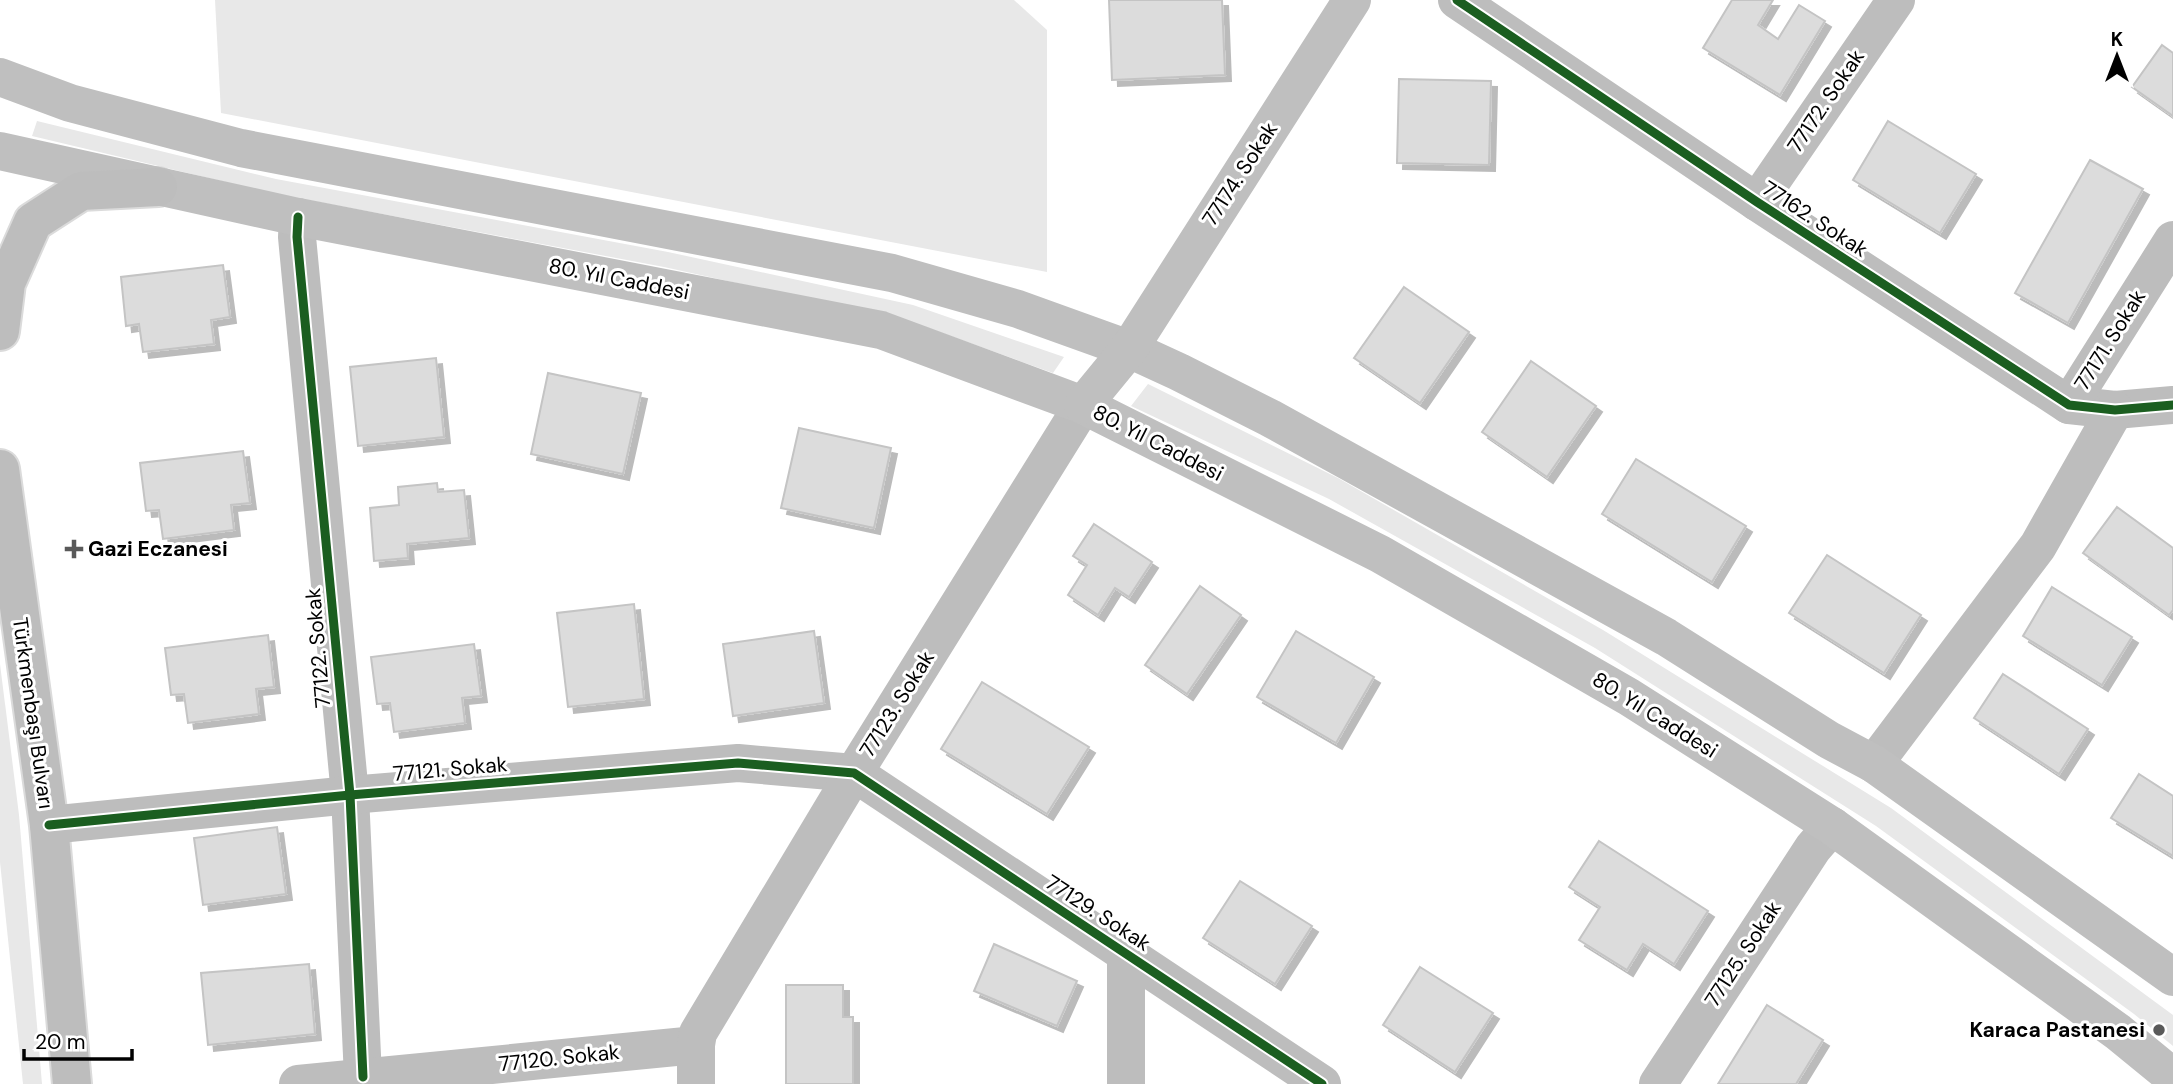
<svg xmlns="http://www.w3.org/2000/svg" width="2173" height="1084" font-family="'DM Sans',sans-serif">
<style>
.green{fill:#e8e8e8}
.building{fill:#dcdcdc;stroke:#c4c4c4;stroke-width:2;filter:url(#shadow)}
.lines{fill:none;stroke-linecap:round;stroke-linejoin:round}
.primary-casing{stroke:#dbdbdb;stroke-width:42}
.street{stroke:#bdbdbd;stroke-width:38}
.secondary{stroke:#bfbfbf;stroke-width:38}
.primary{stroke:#bdbdbd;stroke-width:38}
.cycleway-casing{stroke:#fff;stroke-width:13}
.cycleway{stroke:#1b5e20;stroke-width:9}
.poi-dot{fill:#595959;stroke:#fff;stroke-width:2.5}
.labels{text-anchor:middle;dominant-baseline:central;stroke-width:6;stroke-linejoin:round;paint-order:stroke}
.street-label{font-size:21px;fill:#000;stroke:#fff}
.poi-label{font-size:21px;font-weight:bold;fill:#000;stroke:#fff;text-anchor:start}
</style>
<defs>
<filter id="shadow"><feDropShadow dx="6" dy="6" stdDeviation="0" flood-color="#0004"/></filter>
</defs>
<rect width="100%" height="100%" fill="#fff"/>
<!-- green -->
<g class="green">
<path d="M215,0H1014L1047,30V272L221,113Z"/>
<path d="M37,121L276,179L668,252L913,305L1064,357L1053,373L909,321L664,267L276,194L32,136Z"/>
<path d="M1148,384L1338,478L1603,630L1891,808L2173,1015V1046L2134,1014L1876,826L1595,648L1329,499L1131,406Z"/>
<path d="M0,664L19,815L42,1084H23L0,862Z"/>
</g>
<!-- building -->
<g class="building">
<path d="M1109,0H1222L1225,75L1112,80Z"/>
<path d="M1732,0H1773L1758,25L1778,39L1799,5L1825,21L1780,95L1703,48Z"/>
<path d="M2162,45L2173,53V116L2132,87Z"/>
<path d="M1399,79L1491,81L1489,165L1397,163Z"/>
<path d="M1888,121L1976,174L1940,233L1853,180Z"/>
<path d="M2090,160L2143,189L2068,323L2015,293Z"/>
<path d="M223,265L230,317L211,320L214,344L143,352L139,324L126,326L121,277Z"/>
<path d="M1404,287L1469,332L1420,403L1354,358Z"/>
<path d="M436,358L444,437L358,446L350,367Z"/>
<path d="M1531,361L1596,406L1547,477L1482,432Z"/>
<path d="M548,373L641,393L623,474L531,454Z"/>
<path d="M799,428L891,448L874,528L781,508Z"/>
<path d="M243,451L250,503L231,505L234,530L163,539L159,510L146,511L140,463Z"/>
<path d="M1636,459L1746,526L1712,582L1602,514Z"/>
<path d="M437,483L438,492L464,490L469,538L407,544L408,558L374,561L370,508L399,505L398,487Z"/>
<path d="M2117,507L2173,548V610L2169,615L2083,553Z"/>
<path d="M1094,524L1152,562L1129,597L1115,588L1098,615L1068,595L1087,565L1073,556Z"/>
<path d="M1827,555L1921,615L1884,673L1789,613Z"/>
<path d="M1200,586L1241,615L1187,694L1145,665Z"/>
<path d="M2052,587L2132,637L2102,685L2023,636Z"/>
<path d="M634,604L644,699L568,707L557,613Z"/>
<path d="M814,631L824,703L733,716L723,644Z"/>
<path d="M1296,631L1374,677L1336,743L1257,697Z"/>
<path d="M268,635L274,687L256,689L259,714L188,723L184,694L171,695L165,648Z"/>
<path d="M474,644L481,696L462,698L465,723L394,732L390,703L377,704L371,657Z"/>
<path d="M2003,674L2088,729L2059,774L1974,718Z"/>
<path d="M982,682L1089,747L1047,814L941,749Z"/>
<path d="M2139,774L2173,796V856L2111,818Z"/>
<path d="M277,827L286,894L203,905L194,838Z"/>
<path d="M1599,841L1708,911L1674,964L1643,944L1627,970L1579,940L1600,907L1569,887Z"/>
<path d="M1240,881L1312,926L1275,984L1203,938Z"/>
<path d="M994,944L1077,981L1057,1026L974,991Z"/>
<path d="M309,964L315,1034L208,1045L201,973Z"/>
<path d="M1420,967L1493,1013L1455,1072L1383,1025Z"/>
<path d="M786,985H843V1017H853V1084H786Z"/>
<path d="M1767,1005L1823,1040L1796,1084H1718Z"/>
</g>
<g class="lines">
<!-- primary casing -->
<g class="primary-casing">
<g id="primary">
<path d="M0,331L6,283L33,222L81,191L158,187"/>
<path d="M0,469L49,825L72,1084"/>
</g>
</g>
<!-- street -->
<g class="street">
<path d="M1457,0L1757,202L2069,405L2115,410L2173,405"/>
<path d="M1757,202L1896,0"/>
<path d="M298,217L297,237L350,795L363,1077"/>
<path d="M2069,405L2173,240"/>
<path d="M1874,764L2038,546L2115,410"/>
<path d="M49,825L350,795L738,763L854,773L1322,1084"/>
<path d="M1126,952V1084"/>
<path d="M298,1084L696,1045"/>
<path d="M696,1084V1045L698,1033L854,773L1083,405"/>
<path d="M1658,1084L1813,848L1832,826"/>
</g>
<!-- secondary -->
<g class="secondary">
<path d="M0,77L70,103L241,148L892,273L1018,309L1129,349L1179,372L1270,418L1666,637L1829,740L1874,764L2173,977"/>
<path d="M0,151L298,217L881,330L1083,405L1380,554L1629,697L1832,826L2118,1032L2173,1077"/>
<path d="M1083,405L1129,349L1352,0"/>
</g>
<!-- primary -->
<use href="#primary" class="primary"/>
<!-- cycleway casing -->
<g class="cycleway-casing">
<g id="cycleway">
<path d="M1457,0L1757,202L2069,405L2115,410L2173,405"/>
<path d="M298,217L297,237L350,795L363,1077"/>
<path d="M49,825L350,795L738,763L854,773L1322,1084"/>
</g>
</g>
<!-- cycleway -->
<use href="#cycleway" class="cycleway"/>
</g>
<!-- markers -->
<g class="poi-dot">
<path d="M70.5 538.5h7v7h7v7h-7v7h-7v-7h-7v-7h7z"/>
<circle cx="2159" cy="1030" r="7"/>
</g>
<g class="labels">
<!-- street labels -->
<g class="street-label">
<text transform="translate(1826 101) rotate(-56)">77172. Sokak</text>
<text transform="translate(1240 174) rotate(-57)">77174. Sokak</text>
<text transform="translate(1815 219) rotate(33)">77162. Sokak</text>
<text transform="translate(619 279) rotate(11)">80. Yıl Caddesi</text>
<text transform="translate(2110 340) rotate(-58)">77171. Sokak</text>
<text transform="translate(1158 443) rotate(27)">80. Yıl Caddesi</text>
<text transform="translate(318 648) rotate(-95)">77122. Sokak</text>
<text transform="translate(897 704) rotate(-58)">77123. Sokak</text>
<text transform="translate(33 713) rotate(82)">Türkmenbaşı Bulvarı</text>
<text transform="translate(1655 715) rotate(32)">80. Yıl Caddesi</text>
<text transform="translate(450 769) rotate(-5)">77121. Sokak</text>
<text transform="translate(1098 913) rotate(33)">77129. Sokak</text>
<text transform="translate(1743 954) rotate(-57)">77125. Sokak</text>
<text transform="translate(559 1058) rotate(-6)">77120. Sokak</text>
</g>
<!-- poi labels -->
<g class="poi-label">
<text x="88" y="549">Gazi Eczanesi</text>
<text x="2145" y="1030" text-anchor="end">Karaca Pastanesi</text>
</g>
</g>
<!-- north arrow -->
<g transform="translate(2117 56)" stroke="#ffffff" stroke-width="5" paint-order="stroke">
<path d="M0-5L12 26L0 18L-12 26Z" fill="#000000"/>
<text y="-10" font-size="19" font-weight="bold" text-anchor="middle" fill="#000000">K</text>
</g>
<!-- scale -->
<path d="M24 1049v10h108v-10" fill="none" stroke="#000000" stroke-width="3.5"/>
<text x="35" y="1049" font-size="21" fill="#000000" stroke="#ffffff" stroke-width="5" paint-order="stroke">20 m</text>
</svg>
